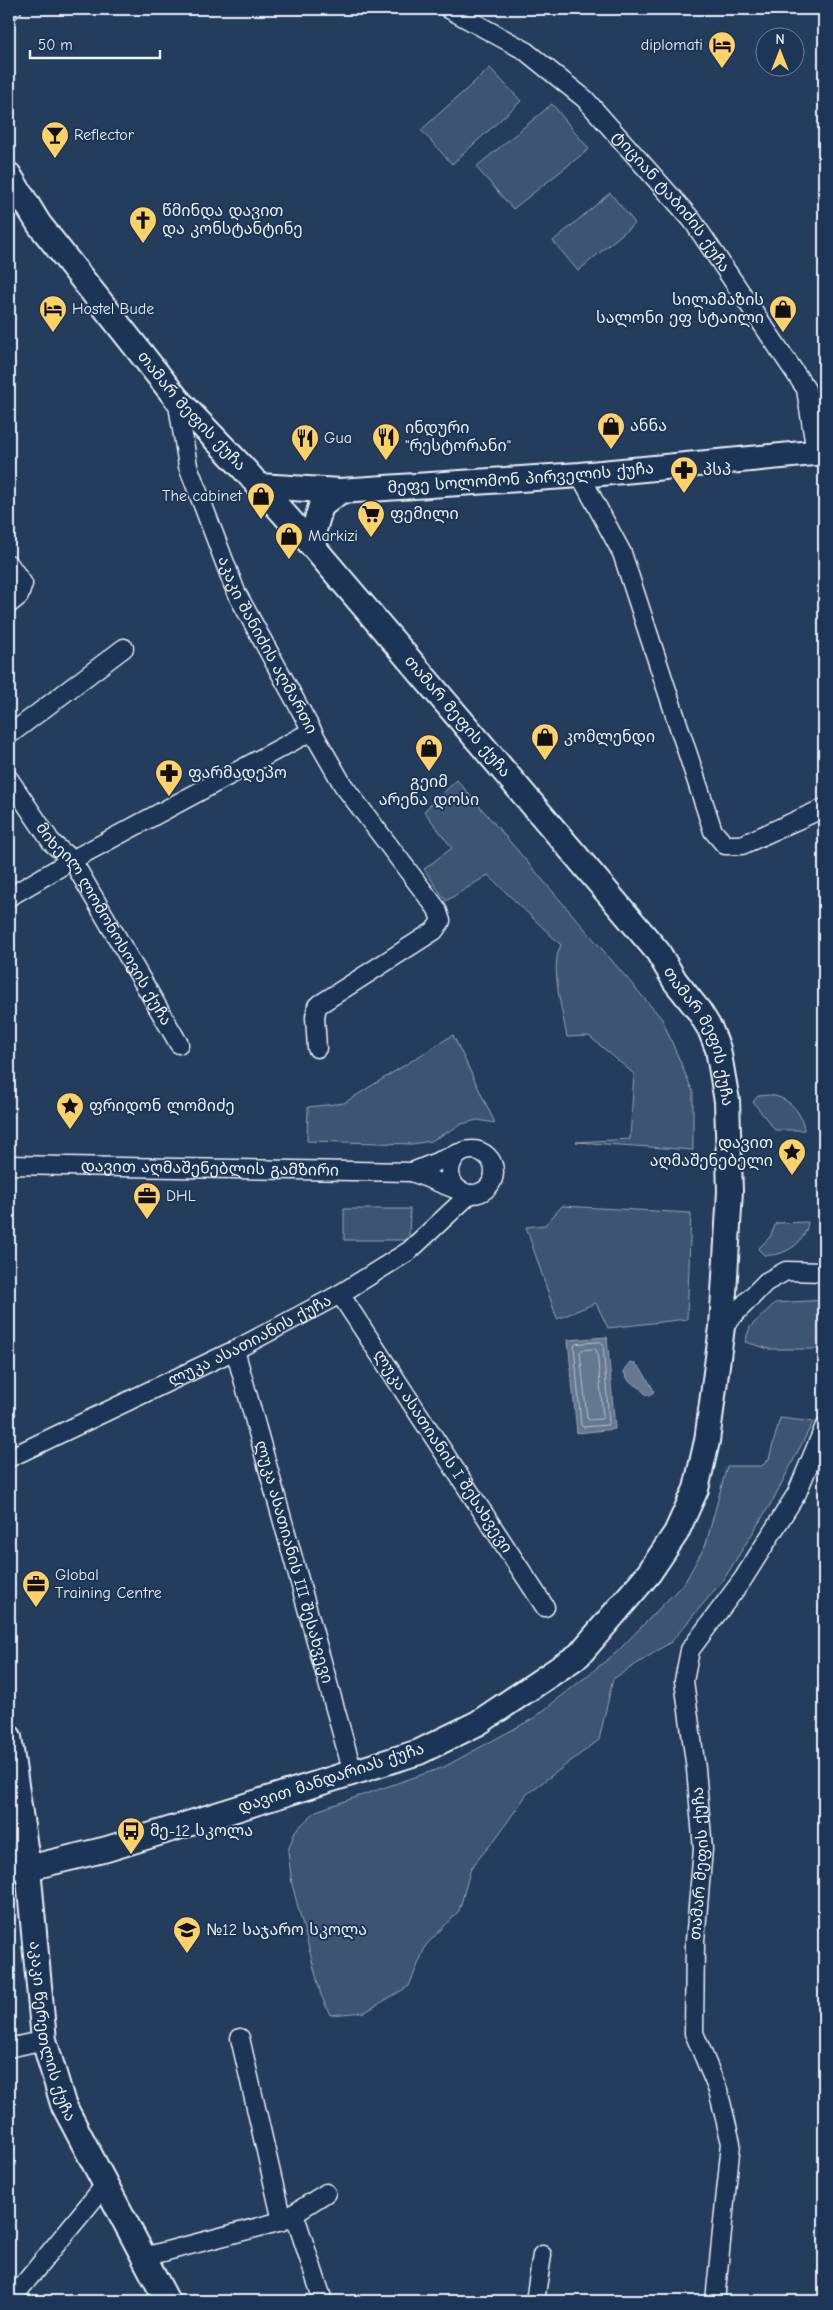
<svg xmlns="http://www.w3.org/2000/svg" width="833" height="2310" font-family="'Comic Neue','Noto Sans Georgian',sans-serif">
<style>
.green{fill:#3e5472;stroke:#93a2b5}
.water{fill:#657890;stroke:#99a8ba}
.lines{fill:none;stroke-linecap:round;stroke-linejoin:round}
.shore{stroke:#b4c1ce;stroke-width:1}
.minor-casing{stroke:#e8f1f8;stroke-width:21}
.secondary-casing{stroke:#e8f1f8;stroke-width:28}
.minor{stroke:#1d3557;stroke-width:18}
.secondary{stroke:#1d3557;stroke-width:24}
.labels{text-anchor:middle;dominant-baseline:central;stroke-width:4;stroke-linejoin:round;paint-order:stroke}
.poi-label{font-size:16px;fill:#e8f1f8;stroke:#1d3557;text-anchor:start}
.street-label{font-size:16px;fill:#e8f1f8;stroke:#1d3557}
</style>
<rect width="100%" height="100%" fill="#253d5d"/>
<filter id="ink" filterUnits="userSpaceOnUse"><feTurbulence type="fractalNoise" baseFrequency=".02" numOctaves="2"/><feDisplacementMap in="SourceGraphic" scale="10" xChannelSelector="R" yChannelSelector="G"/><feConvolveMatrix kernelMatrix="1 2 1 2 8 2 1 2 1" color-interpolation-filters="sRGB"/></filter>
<g filter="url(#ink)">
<!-- green -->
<g class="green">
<path d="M490,68L521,101L452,164L421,130Z"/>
<path d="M552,104L589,149L513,209L476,167Z"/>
<path d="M610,193L635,223L578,271L553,241Z"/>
<path d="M457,780L662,1019L693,1092V1150L576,1142L630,1139L634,1074L589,1036L567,1037C563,1013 549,966 561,945L488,875L446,901L424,869L452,848L424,811Z"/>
<path d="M453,1035L495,1123L477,1120L462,1124L431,1141L412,1144L307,1141L308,1107L344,1103Z"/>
<path d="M769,1095C788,1097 802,1111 804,1130H775L753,1102L758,1096Z"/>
<path d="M562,1206L691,1213L687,1319L608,1328L596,1303L557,1319L526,1227L545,1225Z"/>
<path d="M344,1209H410L409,1240H344Z"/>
<path d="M808,1222C806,1243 784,1257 764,1255L758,1249L770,1237L776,1223Z"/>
<path d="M824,1300V1349H769L745,1342L750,1327L775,1303Z"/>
<path d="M780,1418L813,1422L773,1500L724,1579L671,1642L613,1679L599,1740L527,1794L496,1838L471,1868L459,1911L426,1945L409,1986L365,2012L330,2015L321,1995L292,1884L288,1851L295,1831L316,1811L444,1767L534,1718L617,1652L685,1582L706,1544L727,1466H762L769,1459Z"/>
</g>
<!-- water -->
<g class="water">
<path d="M607,1337L615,1429L577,1433L568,1340Z"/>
<path d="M630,1362C640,1363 649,1382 654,1391L650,1396L646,1395L639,1387L629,1381L624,1373L625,1368Z"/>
</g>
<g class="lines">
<!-- shore -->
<g class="shore">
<path d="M600,1342L603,1344L609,1423L607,1425L583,1427L581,1425L574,1346L576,1344Z"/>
<path d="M595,1349L597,1351L603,1417L601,1419L589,1420L587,1418L580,1352L582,1350Z"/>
</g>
<!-- minor casing -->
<g class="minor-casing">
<g id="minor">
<path id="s1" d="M449,9L524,50L585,99L692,220L806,389L816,453"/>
<path d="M9,10L12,9"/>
<path id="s2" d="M177,399L188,466L236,592L312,731L343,785L437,909L441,921L434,931L317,1006L315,1017L317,1048"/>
<path d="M580,475L622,553L713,831L725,845H742L824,808"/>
<path d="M9,564L23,584L19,596L9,604"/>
<path d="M9,735L124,648"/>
<path id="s3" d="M9,779L52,843L72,860L179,1044"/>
<path d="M9,897L72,860L312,731"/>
<circle cx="472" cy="1172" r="22"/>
<path id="s4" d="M9,1165L412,1172L463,1192"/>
<path d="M412,1172L459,1153"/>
<path id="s5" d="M340,1294L545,1607"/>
<path d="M722,1327L766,1282L786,1271L824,1272"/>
<path id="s6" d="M235,1350L353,1773"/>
<path id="s7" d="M9,1458L235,1350L340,1294L409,1251L470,1194"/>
<path d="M9,1870L28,1868"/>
<path d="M240,2038L282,2221"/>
<path d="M9,2048L44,2040"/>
<path d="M294,2213L323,2301"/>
<path d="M144,2257L282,2221L326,2193"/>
<path d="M10,2301L105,2185"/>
<path d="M535,2301L542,2255"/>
<path id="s8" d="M715,2301L731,2143L718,2090L694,2033L695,1941L703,1849L696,1769L684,1681L690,1650L743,1579L797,1493L824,1428"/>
</g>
</g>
<!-- secondary casing -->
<g class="secondary-casing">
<g id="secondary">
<path id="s9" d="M9,175L39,224L177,399L243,468L310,543L658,952L675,981L699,1011L710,1029L718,1049L727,1101L730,1191L722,1327L707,1441L696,1489L676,1533L649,1573L579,1655L478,1723L419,1752L107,1849L28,1868"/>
<path d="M259,486L340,491"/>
<path id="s10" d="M310,543L321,506L340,491L580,475L824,452"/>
<path id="s11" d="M9,1737L28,1868L44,2040L63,2104L167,2301"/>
</g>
</g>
<!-- minor -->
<use href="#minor" class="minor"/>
<!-- secondary -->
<use href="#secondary" class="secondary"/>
</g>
</g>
<!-- icons -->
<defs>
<g id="hotel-pin" transform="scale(1.4375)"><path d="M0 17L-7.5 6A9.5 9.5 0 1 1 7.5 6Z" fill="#ffd166" stroke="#1d3557"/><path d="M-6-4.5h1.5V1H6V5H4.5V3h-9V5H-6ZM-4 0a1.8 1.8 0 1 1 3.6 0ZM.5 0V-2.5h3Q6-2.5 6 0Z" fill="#111"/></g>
<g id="bar-pin" transform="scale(1.4375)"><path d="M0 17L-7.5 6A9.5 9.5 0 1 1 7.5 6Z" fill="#ffd166" stroke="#1d3557"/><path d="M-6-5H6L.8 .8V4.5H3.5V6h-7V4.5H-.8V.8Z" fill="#111"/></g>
<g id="church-pin" transform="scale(1.4375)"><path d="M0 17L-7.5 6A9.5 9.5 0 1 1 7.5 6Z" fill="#ffd166" stroke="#1d3557"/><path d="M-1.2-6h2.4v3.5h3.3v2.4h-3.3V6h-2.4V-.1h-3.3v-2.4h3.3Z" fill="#111"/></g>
<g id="shop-pin" transform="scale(1.4375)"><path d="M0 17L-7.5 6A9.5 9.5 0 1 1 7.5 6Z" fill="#ffd166" stroke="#1d3557"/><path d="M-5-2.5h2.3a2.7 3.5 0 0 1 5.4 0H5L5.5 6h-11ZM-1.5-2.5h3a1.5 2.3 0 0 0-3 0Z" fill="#111"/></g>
<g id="restaurant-pin" transform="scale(1.4375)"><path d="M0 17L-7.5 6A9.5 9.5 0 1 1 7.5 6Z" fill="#ffd166" stroke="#1d3557"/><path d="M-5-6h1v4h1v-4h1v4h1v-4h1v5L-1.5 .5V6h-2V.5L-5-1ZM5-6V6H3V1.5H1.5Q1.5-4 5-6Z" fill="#111"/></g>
<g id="pharmacy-pin" transform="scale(1.4375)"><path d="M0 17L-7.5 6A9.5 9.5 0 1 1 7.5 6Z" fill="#ffd166" stroke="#1d3557"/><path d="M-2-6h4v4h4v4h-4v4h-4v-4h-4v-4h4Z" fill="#111"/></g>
<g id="supermarket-pin" transform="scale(1.4375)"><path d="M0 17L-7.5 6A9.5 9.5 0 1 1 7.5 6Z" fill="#ffd166" stroke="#1d3557"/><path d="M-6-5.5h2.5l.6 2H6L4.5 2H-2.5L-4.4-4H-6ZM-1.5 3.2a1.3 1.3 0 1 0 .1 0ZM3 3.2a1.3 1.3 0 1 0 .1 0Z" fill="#111"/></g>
<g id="sight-pin" transform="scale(1.4375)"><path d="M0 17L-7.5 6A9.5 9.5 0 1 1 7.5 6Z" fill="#ffd166" stroke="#1d3557"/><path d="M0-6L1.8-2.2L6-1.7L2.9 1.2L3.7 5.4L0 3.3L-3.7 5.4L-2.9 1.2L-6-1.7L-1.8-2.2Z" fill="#111"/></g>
<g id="office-pin" transform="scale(1.4375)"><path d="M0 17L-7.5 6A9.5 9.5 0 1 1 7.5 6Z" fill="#ffd166" stroke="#1d3557"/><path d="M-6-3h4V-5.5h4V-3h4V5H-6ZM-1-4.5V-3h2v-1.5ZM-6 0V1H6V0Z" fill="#111"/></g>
<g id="bus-pin" transform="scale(1.4375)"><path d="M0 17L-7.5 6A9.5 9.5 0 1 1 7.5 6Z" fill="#ffd166" stroke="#1d3557"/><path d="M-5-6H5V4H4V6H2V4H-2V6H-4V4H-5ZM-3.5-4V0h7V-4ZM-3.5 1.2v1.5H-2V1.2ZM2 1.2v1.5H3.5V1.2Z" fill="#111"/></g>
<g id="school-pin" transform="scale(1.4375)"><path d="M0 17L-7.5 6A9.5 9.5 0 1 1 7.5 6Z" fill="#ffd166" stroke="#1d3557"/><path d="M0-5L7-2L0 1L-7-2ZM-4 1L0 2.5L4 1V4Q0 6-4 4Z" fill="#111"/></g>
</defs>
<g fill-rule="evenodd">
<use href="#hotel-pin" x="722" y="45"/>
<use href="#bar-pin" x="55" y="135"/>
<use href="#church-pin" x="143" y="220"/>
<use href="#hotel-pin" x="53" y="309"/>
<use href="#shop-pin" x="783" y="309"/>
<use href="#shop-pin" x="611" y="426"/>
<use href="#restaurant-pin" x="386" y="437"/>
<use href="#restaurant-pin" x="305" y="438"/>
<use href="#pharmacy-pin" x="684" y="470"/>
<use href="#shop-pin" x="261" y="496"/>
<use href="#supermarket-pin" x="371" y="514"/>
<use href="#shop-pin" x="289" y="536"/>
<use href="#shop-pin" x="545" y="737"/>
<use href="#shop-pin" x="429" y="748"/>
<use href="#pharmacy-pin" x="169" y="773"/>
<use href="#sight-pin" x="70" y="1106"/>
<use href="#sight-pin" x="792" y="1152"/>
<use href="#office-pin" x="147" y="1196"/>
<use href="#office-pin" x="36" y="1584"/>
<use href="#bus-pin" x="131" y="1831"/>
<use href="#school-pin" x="187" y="1930"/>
</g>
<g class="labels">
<!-- poi labels -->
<g class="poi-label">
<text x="703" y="45" text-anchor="end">diplomati</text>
<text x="74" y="135">Reflector</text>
<text x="162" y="211">წმინდა დავით<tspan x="162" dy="18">და კონსტანტინე</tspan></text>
<text x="764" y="300" text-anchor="end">სილამაზის<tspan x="764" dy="18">სალონი ეფ სტაილი</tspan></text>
<text x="72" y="309">Hostel Bude</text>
<text x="630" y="426">ანნა</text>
<text x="405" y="428">ინდური<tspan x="405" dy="18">"რესტორანი"</tspan></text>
<text x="324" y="438">Gua</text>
<text x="703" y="470">პსპ</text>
<text x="242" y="496" text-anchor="end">The cabinet</text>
<text x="390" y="514">ფემილი</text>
<text x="308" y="536">Markizi</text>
<text x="564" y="737">კომლენდი</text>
<text x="188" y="773">ფარმადეპო</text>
<text x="429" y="782" text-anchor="middle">გეიმ<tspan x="429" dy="18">არენა დოსი</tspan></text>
<text x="89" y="1106">ფრიდონ ლომიძე</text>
<text x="773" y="1143" text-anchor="end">დავით<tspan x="773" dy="18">აღმაშენებელი</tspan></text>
<text x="166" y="1196">DHL</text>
<text x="55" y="1575">Global<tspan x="55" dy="18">Training Centre</tspan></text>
<text x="150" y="1831">მე-12 სკოლა</text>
<text x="206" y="1930">№12 საჯარო სკოლა</text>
</g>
<!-- street labels -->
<g class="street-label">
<text stroke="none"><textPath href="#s1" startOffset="298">ტიციან ტაბიძის ქუჩა</textPath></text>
<text stroke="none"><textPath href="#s9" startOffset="299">თამარ მეფის ქუჩა</textPath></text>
<text stroke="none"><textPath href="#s10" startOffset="244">მეფე სოლომონ პირველის ქუჩა</textPath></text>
<text stroke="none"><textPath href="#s2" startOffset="264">აკაკი შანიძის აღმართი</textPath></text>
<text stroke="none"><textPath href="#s9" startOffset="704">თამარ მეფის ქუჩა</textPath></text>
<text stroke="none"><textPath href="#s3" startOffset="174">მიხეილ ლომონოსოვის ქუჩა</textPath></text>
<text stroke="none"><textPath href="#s9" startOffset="1109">თამარ მეფის ქუჩა</textPath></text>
<text stroke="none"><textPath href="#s4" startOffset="201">დავით აღმაშენებლის გამზირი</textPath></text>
<text stroke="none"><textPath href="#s7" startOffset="268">ლუკა ასათიანის ქუჩა</textPath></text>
<text stroke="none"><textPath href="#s5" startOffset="188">ლუკა ასათიანის I შესახვევი</textPath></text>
<text stroke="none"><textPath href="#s6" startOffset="220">ლუკა ასათიანის III შესახვევი</textPath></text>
<text transform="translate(331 1778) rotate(-18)">დავით მანდარიას ქუჩა</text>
<text stroke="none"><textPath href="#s8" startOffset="445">თამარ მეფის ქუჩა</textPath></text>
<text stroke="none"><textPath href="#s11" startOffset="298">აკაკი წერეთლის ქუჩა</textPath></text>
</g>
</g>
<!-- margin -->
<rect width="833" height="2310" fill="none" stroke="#1d3557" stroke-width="30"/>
<rect x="15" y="15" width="803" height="2280" fill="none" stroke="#e8f1f8" stroke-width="2" filter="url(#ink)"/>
<!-- north arrow -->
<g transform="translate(780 52)"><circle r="24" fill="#1d3557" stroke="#6e8097"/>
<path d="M0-4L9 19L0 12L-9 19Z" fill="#ffd166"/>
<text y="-8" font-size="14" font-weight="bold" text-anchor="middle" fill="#e8f1f8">N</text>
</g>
<!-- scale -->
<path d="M30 50v8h130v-8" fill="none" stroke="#e8f1f8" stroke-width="2.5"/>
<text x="38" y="50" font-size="15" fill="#e8f1f8" stroke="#1d3557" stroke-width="4" paint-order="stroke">50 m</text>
</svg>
